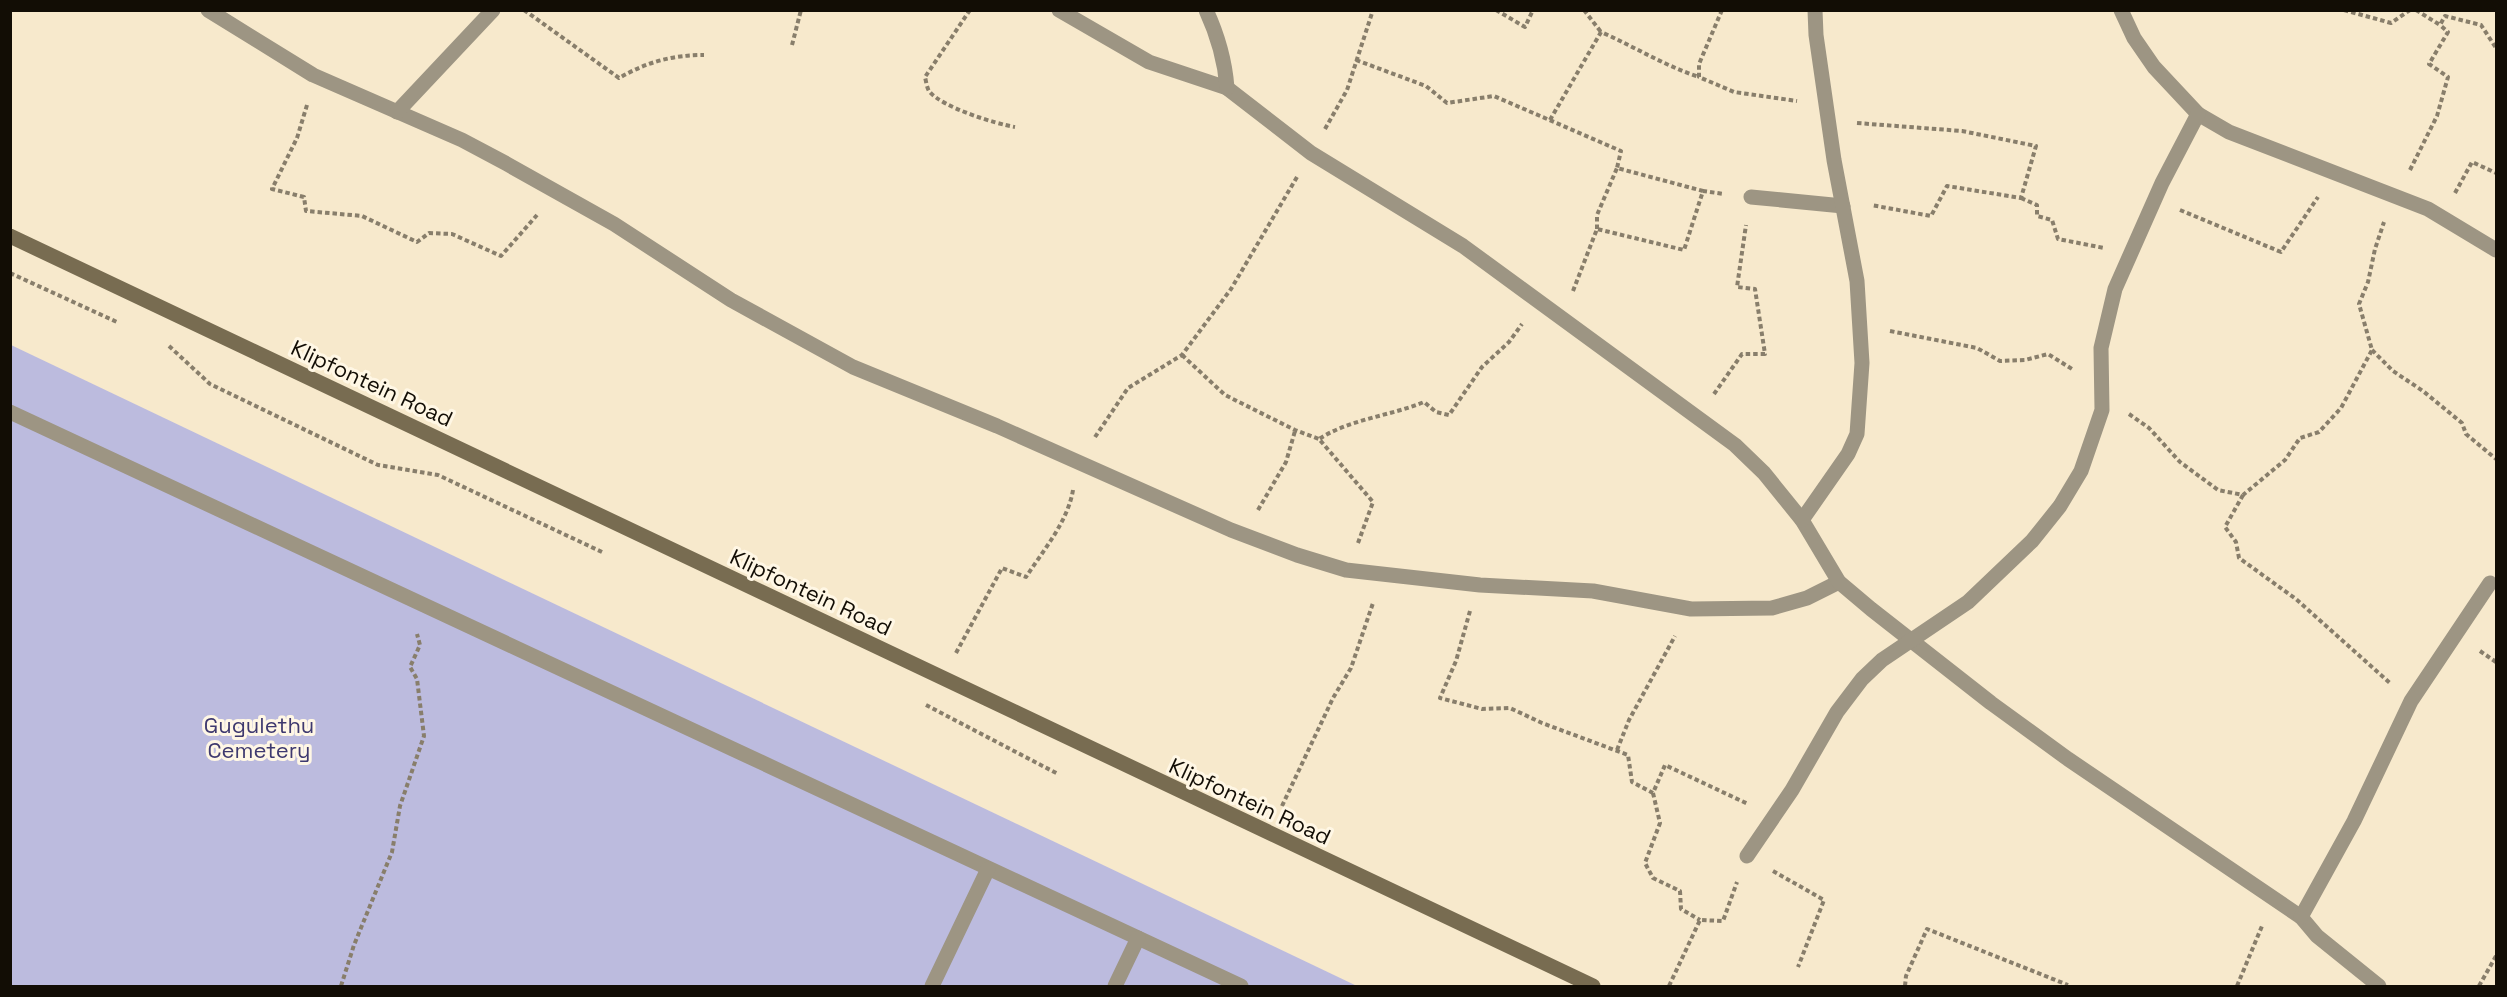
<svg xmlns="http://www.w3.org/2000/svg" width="2507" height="997" font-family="'Space Grotesk',sans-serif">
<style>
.green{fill:#bcbbde}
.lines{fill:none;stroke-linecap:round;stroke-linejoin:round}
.path{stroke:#887e6b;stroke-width:4;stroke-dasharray:4.5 3;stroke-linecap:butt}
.lane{stroke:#9d9583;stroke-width:15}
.street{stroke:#9d9583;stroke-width:15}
.secondary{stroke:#786c51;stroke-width:15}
.labels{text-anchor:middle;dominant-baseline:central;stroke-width:6;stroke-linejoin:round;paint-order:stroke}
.street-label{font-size:22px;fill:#120d05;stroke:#fff7e5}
.park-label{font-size:22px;fill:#3e396f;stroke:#fff7e5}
</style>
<rect width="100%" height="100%" fill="#f7e9cc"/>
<!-- green -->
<path class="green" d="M11,345L1357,986H11Z"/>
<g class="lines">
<!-- path -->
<g class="path">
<path d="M524,10L619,78C647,62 672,55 704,55"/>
<path d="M970,10L925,77C926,81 927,88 929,91C941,107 996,124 1015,127"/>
<path d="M1496,10L1525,27L1533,10"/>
<path d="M1584,10L1601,32"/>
<path d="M1722,10L1699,64V77L1734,92L1797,101"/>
<path d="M2344,10L2391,23L2410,10"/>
<path d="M2416,10L2440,25L2445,16L2481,25L2496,48"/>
<path d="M792,45L801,10"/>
<path d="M1356,60L1426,86L1447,103L1494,96L1621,151L1617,168L1703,191"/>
<path d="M307,105L297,138L272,189L304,197L306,211L362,216L417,242L429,233L452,234L501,256L537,215"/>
<path d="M1550,120L1601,32C1635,47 1663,65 1699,77"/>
<path d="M1857,123L1962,131L2036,146L2021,198L1947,186L1931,216L1871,205"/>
<path d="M1325,129L1347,90L1373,10"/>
<path d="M2410,170L2437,116L2448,77L2429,64L2448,32L2440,25"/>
<path d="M2455,193L2472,162L2496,173"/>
<path d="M2021,198L2037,205V216L2052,220L2058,239L2104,248"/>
<path d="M2180,210L2281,252L2318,197"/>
<path d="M1597,229V215L1617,168"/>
<path d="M10,273L119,323"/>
<path d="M1573,291L1597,229L1684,250L1703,191L1724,194"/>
<path d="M1890,331L1977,348L2000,361L2025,360L2048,354L2072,369"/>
<path d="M169,346L210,384L378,465L438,475L602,552"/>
<path d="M2372,350L2393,371L2423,391L2462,423L2466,434L2496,459"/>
<path d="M1182,355L1225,395L1295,430L1319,439"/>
<path d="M1714,394L1742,354H1765L1755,289L1737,287L1746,225"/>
<path d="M2129,414L2149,428L2180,462L2218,490L2243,495L2285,460L2300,438L2319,432L2341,408L2372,350L2359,304L2368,282L2375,249L2384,222"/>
<path d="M1095,437L1128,388L1182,355L1231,289L1297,177"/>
<path d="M2243,495L2225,527L2236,542L2239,558L2296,599L2390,683"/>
<path d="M1258,510L1286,462L1295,431"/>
<path d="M1358,543L1373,502L1319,439C1350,419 1390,416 1424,402L1436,412L1449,415L1482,367L1509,342L1522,324"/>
<path d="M1470,611L1456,661L1440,698L1482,709L1510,708L1542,723L1628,755L1632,782L1653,793L1665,765L1748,804"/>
<path d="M2480,651L2496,662"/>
<path d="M956,653L1002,568L1026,577C1043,551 1068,521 1073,490"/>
<path d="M926,705L1058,774"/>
<path d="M1617,750L1629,720L1675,636"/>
<path d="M1653,793L1660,823L1645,863L1653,878L1680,891L1681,909L1700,920"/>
<path d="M1282,806L1333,698L1351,668L1373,603"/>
<path d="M1773,871L1824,900L1798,967"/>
<path d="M341,986L354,945L392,852L400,806L424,736L417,679L410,667L420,645L417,634"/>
<path d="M1669,986L1700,920L1723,921L1737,882"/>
<path d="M1905,986L1906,976L1927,929L2068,985"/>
<path d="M2237,986L2262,926"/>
<path d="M2479,986L2496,956"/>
</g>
<!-- lane -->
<g class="lane">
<path d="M10,412L1241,986"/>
<path d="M932,986L988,869"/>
<path d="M1115,986L1138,938"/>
</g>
<!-- street -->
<g class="street">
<path d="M208,10L313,75L462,140L507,164L614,224L731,300L853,367L997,426L1231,530L1297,555L1346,570L1480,585L1593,591L1691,609L1772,608L1807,598L1839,582"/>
<path d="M1059,10L1149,62L1227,88L1311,153L1463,246L1735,445L1764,473L1802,520L1839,582L1871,609L1991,703L2068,759L2301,917L2317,936L2379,986"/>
<path d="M1206,10C1218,36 1225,60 1227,88"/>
<path d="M2121,10L2134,38L2154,67L2198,114L2229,132L2428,209L2496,250"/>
<path d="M397,112L493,10"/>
<path d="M1751,197L1843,206"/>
<path d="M1802,520L1848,454L1857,434L1862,363L1857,281L1834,160L1816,35L1815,10"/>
<path d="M1747,856L1792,790L1837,712L1862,679L1882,660L1968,602L2032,541L2060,506L2081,471L2102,410L2101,348L2115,289L2162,183L2198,114"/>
<path d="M2301,917L2354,821L2411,701L2490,583"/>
</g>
<!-- secondary -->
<path class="secondary" d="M10,236L1593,986"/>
</g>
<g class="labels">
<!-- street labels -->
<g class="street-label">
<text transform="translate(372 383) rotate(25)">Klipfontein Road</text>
<text transform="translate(811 592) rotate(25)">Klipfontein Road</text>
<text transform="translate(1250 801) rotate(25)">Klipfontein Road</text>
</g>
<!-- park labels -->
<g class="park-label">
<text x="259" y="725">Gugulethu<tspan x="259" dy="25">Cemetery</tspan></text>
</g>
</g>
<!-- border -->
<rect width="2507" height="997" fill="none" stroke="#120d05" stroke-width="24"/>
</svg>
